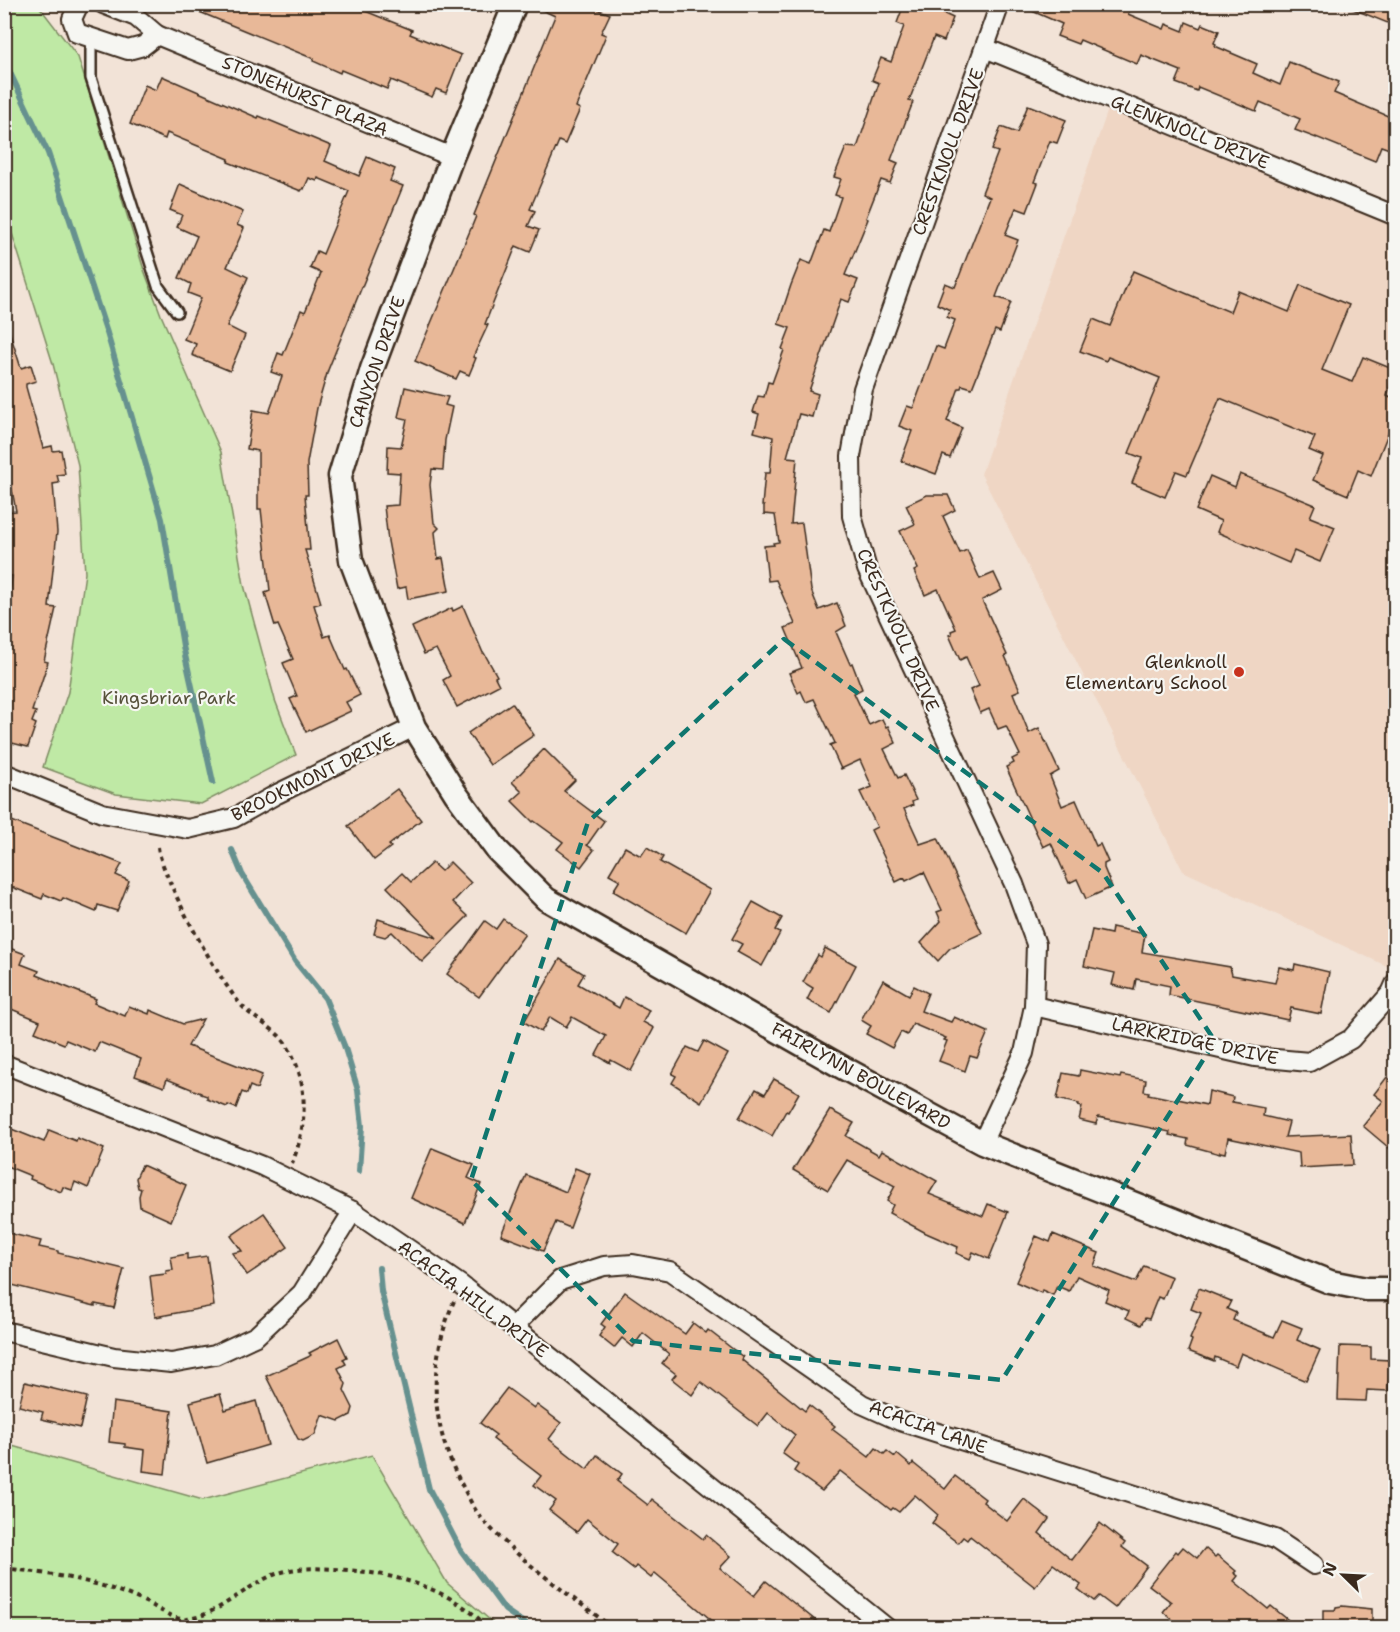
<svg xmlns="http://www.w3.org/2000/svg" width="1400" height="1632" font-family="'Shantell Sans',sans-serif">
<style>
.built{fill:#efd6c4}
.green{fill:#bfe9a5;stroke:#7d8a62;stroke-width:1.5}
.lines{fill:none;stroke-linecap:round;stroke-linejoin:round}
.stream{stroke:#66918f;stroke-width:6}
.building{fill:#e8b898;stroke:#3b2a1e;stroke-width:1.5}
.service-casing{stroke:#3b2a1e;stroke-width:14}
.minor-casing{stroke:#3b2a1e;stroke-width:22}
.tertiary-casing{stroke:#3b2a1e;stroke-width:27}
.path{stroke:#3b2a1e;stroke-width:4;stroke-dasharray:4.5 4.5;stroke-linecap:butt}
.service{stroke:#f6f6f2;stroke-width:9}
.minor{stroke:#f6f6f2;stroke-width:18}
.tertiary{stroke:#f6f6f2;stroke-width:22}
.marked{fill:none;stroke:#0f766e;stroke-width:4.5;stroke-dasharray:12 8;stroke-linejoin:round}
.poi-dot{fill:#c8321e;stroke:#f6f6f2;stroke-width:2}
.labels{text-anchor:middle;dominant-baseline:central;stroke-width:4.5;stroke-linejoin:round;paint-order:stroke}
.street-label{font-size:18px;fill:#3b2a1e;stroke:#f6f6f2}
.poi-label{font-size:18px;fill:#3b2a1e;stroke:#f6f6f2;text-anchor:end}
.park-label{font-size:18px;fill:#555039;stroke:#f6f6f2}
</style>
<rect width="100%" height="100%" fill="#f2e3d7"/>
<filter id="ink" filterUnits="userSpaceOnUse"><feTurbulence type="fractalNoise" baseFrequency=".0167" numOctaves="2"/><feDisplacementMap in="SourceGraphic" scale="12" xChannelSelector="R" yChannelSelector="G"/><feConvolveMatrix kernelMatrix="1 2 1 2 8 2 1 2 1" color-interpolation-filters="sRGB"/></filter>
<g filter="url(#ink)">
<!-- built -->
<path class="built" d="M1112,98L1395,216L1396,963L1393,969L1183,871L981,474Z"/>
<!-- green -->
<g class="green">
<path d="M4,5H38L78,57L144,270L161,315L221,452L244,585L275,700L296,755L201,804L116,794L43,767L68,692L85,573L78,465L53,364L5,211Z"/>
<path d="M5,1444L203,1500L372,1455L447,1583L498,1627H5Z"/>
</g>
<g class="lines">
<!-- stream -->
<g class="stream">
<path d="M4,60L48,153L107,333L162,519L183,646L213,782"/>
<path d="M232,850L242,874L295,961L325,998L344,1045L358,1090L362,1126L359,1171"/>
<path d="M379,1268L381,1291L429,1489L460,1549L505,1610L531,1628"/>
</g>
</g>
<!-- building -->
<g class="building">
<path d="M180,4H331L343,9L345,4H348L412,30L410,34L461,55L446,93L436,89L432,97L391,80L387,89L341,70L340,73L313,61L314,59Z"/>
<path d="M529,4H601L599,10L610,14L601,33L606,35L576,107L580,109L565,144L559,141L530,209L535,211L528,226L539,230L530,252L516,246L492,306L485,324L488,325L473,357L476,358L469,375L460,371L456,379L415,361L472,226L476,216L474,215L555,16Z"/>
<path d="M904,4H938L936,10L953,18L944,41L934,37L909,101L913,102L891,160L898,163L890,183L881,180L866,218L868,219L845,275L858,280L849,302L841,299L809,391L818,394L812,417L799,414L787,457L797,458L791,524L802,523L811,590L819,610L837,603L846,626L836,632L850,664L852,663L862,689L854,693L869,725L882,719L886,727L888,726L896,743L884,749L898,778L904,775L916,800L912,802L913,805L904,809L920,844L938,838L982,933L950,948L938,961L921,943L941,921L937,912L942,910L924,872L906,881L904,878L896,882L871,830L877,827L860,792L872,787L860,760L841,769L830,745L835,743L814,699L806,702L801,691L798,693L789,673L802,668L785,628L795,624L776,580L768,581L764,546L774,545L773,543L779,542L775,515L764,514V506H762L765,473H770L773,437L754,432L759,414L753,412L758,396L764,397L768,382L772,383L784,350L782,349L790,328L778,324L791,285L801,260L811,264L824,230L829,232L841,197L835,195L841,179L834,177L846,147L857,148L879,83L872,80L881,58L891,62L904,26L897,23Z"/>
<path d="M1016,4H1118L1130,10L1128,14L1164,29L1166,24L1183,31L1186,22L1200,28L1202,24L1219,31L1214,43L1216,44L1215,46L1257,64L1253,73L1280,85L1289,62L1339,82L1334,93L1395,119V151L1381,146L1375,161L1316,137V138L1295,130L1300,119L1260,102L1256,111L1198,87L1197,91L1176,83L1181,71L1141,55L1137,64L1080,40L1078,44L1057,36L1062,24Z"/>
<path d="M1343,4H1395V26L1343,5Z"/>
<path d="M162,76L258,118L259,116L331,146L325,161L359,176L367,157L395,169L390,181L403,186L328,370L317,408L307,463L308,495H305L310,550H305L321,603L314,605L324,637L330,635L345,670L347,669L360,695L346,702L351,711L306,732L290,699L297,696L283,663L293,659L278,625L275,626L265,593L270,591L261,509H258V451L247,449L253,410L269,413L282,376L271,372L278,353L283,355L301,310L305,312L321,273L310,268L317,251L323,254L349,191L318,178L317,181L309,178L304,189L303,188L301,191L228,162L229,159L167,133L165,139L130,124L145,85L156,90Z"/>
<path d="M1028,105L1066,120L1057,143L1050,141L1034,182L1038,183L1027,212L1016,208L1005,235L1018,240L996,297L1011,302L1000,332L995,330L972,388L962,385L961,388H959L947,421L962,428L950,458L943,455L936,474L901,461L912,431L899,426L907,406L913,408L936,346L944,349L955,320L947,317L950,310L937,304L945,283L955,287L990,197L982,193L998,152L992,150L1001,127L1017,133Z"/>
<path d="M180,184L243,212L237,225L244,228L227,267L248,277L227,326L245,335L230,371L192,355L196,344L184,339L201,298L188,293L191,284L179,278L197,236L177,227L182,215L170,210Z"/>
<path d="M1133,271L1230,312L1238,291L1289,312L1300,285L1349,305L1322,370L1352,382L1363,357L1395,370L1387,396L1395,400V416L1371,476L1358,470L1348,495L1313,480L1323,456L1309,450L1315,437L1220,398L1187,475L1176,471L1165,497L1132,483L1142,458L1129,453L1160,378L1108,357L1106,361L1080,351L1093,319L1110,326Z"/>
<path d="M8,327L21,368L31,365L36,381L26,384V387L43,448L52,446L53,451L61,450L65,474L57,475L59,483L53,484L57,532L49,607L56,608L44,661L48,662L32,711L36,712L32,722L36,724L28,747L4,741V609L8,610L12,576L4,575V512L16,511L10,479L4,480V328Z"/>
<path d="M405,387L448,397L445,405L452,407L445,440L443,470L432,469L430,485L434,523L439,528L435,532L438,559L443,558L449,591L408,599L406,587L397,589L388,541L384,506L398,505L400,473L387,472L388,446L401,447L407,419L398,417Z"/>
<path d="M1240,474L1315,505L1310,517L1335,527L1320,562L1294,551L1289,563L1217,532L1221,521L1196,510L1210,476L1235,487Z"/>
<path d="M927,495H948L955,510L943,516L960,553L967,550L980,579L994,573L1002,590L982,600L1007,655L1005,656L1020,690L1013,693L1029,733L1039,728L1059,771L1050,776L1062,806L1076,800L1096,846L1100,844L1108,862L1104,864V868L1112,887L1086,899L1077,879L1069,883L1051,843L1043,847L1006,767L1014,763L1012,759L1020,755L1006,726L998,729L989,709L980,713L970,690L979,686L966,657L960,660L949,635L952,634L951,631L956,629L938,589L925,595L914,571L918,569L900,531L915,524L906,505Z"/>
<path d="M463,606L483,653H484L497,676L495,677L499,685L457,707L443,680L450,676L436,649L424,654L412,627L452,608L453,611Z"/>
<path d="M512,703L534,735L490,765L468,733Z"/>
<path d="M544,749L575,780L564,791L604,821L587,845L594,850L581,867L557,849L563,842L534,821L533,822L512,801L522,792L512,782Z"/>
<path d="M397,789L421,820L389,845L391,847L374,860L348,826Z"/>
<path d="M4,818L122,864L116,875L129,881L117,911L98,905L96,912L63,898L61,901L44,894L42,899L4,884Z"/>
<path d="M625,847L641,856L647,847L663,857L660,862L710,890L686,933L613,891L620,880L609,874Z"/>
<path d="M450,862L471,883L453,902L468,916L422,962L392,932L385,937L374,934L378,919L437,938L387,887L402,873L411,882L432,863L441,871Z"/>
<path d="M753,902L782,918L775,930L780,933L762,966L737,952L742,944L732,939Z"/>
<path d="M503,919L525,934L479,997L447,974L485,921L496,929Z"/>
<path d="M1112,927L1145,934L1142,952L1230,967L1232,975L1275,983L1279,967L1294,970L1295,964L1329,972L1321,1014L1291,1008L1288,1020L1169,995L1170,986L1136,979L1134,990L1112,985L1115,973L1084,966L1092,930L1111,934Z"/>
<path d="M4,946L25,954L21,964L39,971L37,975L96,999L94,1003L125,1016L129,1006L149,1014L150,1010L183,1024L203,1019L188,1046L262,1075L257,1089L250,1086L247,1094L242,1092L236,1108L228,1105L227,1107L207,1099V1096L201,1094V1093L167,1079L164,1087L135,1076L141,1059L99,1042L95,1052L66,1040L64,1044L35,1032L40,1021L4,1006Z"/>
<path d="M825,948L856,965L831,1013L807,1000L813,988L803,982L818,955L821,957Z"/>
<path d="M560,959L584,974L578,984L619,1008L624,997L649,1010L643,1022L654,1028L631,1071L611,1060L610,1063L596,1055L606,1036L572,1017L566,1027L550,1017L541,1032L524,1022Z"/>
<path d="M883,980L909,995L914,986L928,993L921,1011L951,1022L954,1017L988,1032L977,1058L970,1056L965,1071L939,1061L947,1041L944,1040L946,1038L913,1024L907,1035L901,1032L892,1048L866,1034L871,1026L861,1020Z"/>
<path d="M704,1041L728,1054L701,1102L672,1083L676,1076L672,1074L687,1047L698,1052Z"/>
<path d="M1080,1070L1120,1078L1121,1075L1146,1080L1144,1091L1149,1092L1148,1094L1177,1100V1099L1207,1105L1209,1091L1233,1097L1232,1102L1264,1108L1263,1116L1289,1122L1285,1137L1351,1134L1353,1165L1300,1168L1299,1153L1228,1138L1225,1153L1220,1152V1154L1187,1145L1188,1139L1169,1135L1170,1132L1098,1117L1096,1124L1079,1120L1082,1107L1078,1106L1079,1104L1057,1099L1063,1073L1079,1076Z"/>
<path d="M1387,1077L1395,1084V1153L1363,1126L1383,1101L1374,1094Z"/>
<path d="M774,1079L799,1093L788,1112L786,1111L772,1136L739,1118L756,1089L765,1094Z"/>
<path d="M830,1110L854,1123L846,1136L879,1155L882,1150L937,1181L929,1194L983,1216L988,1204L1008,1212L989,1259L973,1252L970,1259L956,1253L958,1247L926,1233L889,1213L893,1205L887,1201L895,1186L847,1160L828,1190L793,1170Z"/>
<path d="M4,1126L44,1142L49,1130L76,1141L77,1138L104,1149L88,1188L75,1182L72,1190L63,1187L61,1192L30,1179L31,1176L4,1165Z"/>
<path d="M432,1148L474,1165L468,1178L481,1184L465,1223L411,1198Z"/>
<path d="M142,1165L186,1185L171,1221L140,1207L139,1196L141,1189L138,1188L136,1178Z"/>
<path d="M575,1168L590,1174L570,1228L556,1222L543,1251L501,1235L526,1175L566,1192Z"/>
<path d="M264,1213L288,1247L247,1275L232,1253L242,1251L231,1236Z"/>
<path d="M4,1232L41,1241L39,1247L58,1251V1253L124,1269L114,1308L95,1304V1306L4,1283Z"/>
<path d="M1053,1234L1099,1253L1094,1266L1136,1282L1144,1266L1172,1277L1163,1299L1158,1297L1149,1319L1145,1318L1141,1325L1126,1318L1129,1311L1105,1301L1109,1290L1077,1276L1069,1291L1057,1286L1053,1295L1042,1290L1041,1293L1016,1282L1036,1236L1050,1242Z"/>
<path d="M187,1254V1259L207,1256L214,1306L155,1317L150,1276L166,1274V1271L173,1270L171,1257Z"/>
<path d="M1199,1288L1231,1301L1227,1309L1236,1313L1233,1320L1274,1337L1282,1320L1302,1328L1297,1340L1320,1350L1306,1381L1241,1353L1236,1366L1215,1357L1214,1361L1188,1351L1192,1340L1190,1339L1201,1313L1191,1309Z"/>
<path d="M625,1292L685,1334L693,1323L706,1333L708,1330L743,1357L742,1360L805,1411L809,1405L835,1426L832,1429L869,1457L876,1448L884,1454L887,1451L895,1457L897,1454L911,1466L913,1463L945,1489L955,1476L985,1499L983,1502L1007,1521L1024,1499L1049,1519L1039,1533L1072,1560L1100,1523L1125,1543L1122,1547L1147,1566L1115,1608L1099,1596L1094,1601L1078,1589L1081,1585L1053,1564L1035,1587L970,1536L967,1540L963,1537L958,1543L932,1523L938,1515L915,1495L899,1512L893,1508L891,1510L840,1471L822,1491L794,1471L798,1465L782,1453L795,1435L768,1413L758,1426L701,1382L692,1395L672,1379L676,1374L662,1363L669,1354L643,1333L633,1347L622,1338L614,1348L599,1336L605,1327L601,1324Z"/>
<path d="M338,1338L347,1357L343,1359L346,1364L338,1368L346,1384L344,1390L353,1408L351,1415L339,1421L322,1415L315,1435L303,1441L298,1439L266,1376L308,1357L311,1355L309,1353Z"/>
<path d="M1340,1346L1371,1347V1359L1390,1360L1388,1391L1367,1390L1366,1401L1338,1400Z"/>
<path d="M25,1382L87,1397L80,1428L41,1419L43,1412L19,1406Z"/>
<path d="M507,1388L534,1408L537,1405L561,1423L549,1439L587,1469L597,1455L622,1474L617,1481L648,1505L652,1499L703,1539L706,1535L731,1556L720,1568L754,1596L766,1581L825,1628H721L655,1573L651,1578L636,1566L634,1569L612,1552L618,1544L587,1519L577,1532L549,1510L556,1501L534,1485L541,1476L493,1439L496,1435L480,1423Z"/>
<path d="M220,1394L225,1410L256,1401L268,1445L207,1463L190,1402Z"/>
<path d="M113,1402L172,1411L165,1474L143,1471L145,1450L125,1447V1444L109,1442Z"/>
<path d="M1183,1547L1197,1558L1205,1548L1215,1557L1217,1555L1236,1571L1234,1573L1238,1576L1234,1581L1268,1609L1271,1606L1298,1628H1183L1163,1612L1171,1602L1149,1585L1176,1551L1178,1553Z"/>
<path d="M1342,1606L1372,1609V1628H1323V1610H1335L1336,1607Z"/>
</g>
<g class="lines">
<!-- service casing -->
<g class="service-casing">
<path id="service" d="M91,37V78L158,286L177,312"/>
</g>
<!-- minor casing -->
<g class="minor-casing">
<g id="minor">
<path d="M79,4L72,19L77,33L128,50L143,46L157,35"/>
<path d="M103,4L136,17L157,35L452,157"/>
<path d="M985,48L1396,216"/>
<path d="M4,773L102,813L188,829L234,818L277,794L414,727"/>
<path d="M1034,1006L1255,1057L1309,1062L1351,1039L1391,993L1396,982"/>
<path d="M4,1064L262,1166L353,1211L461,1285L887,1628"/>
<path d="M982,1143L1024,1053L1034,1006L1036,944L1014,884L867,569L852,516L851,456L863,389L1000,4"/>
<path d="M513,1327L560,1280L604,1266L633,1264L670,1271L862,1404L900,1421L1275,1539L1314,1565"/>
<path d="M4,1331L114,1357L171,1363L215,1355L256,1336L302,1293L353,1211"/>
</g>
</g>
<!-- tertiary casing -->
<g class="tertiary-casing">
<path id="tertiary" d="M515,4L452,157L372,369L340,476L351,560L414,727L456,794L497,850L546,899L840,1066L982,1143L1330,1282L1366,1289H1396"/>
</g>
<!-- path -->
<g class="path">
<path d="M158,847C161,876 222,987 244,1008C257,1021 275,1028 286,1044C309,1079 308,1125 292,1163"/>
<path d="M454,1301C427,1364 430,1425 462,1485C468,1496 474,1510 483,1520C520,1561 568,1594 613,1628"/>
<path d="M4,1568C53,1574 101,1581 145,1602C157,1607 174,1621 187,1619C217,1616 248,1584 276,1574C295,1567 314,1568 334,1569C388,1572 450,1586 488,1628"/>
</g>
<!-- service -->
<use href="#service" class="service"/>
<!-- minor -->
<use href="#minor" class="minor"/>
<!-- tertiary -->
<use href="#tertiary" class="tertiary"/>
</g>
</g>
<!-- marked area -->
<path class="marked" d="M784,639L1103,873L1215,1041L1002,1380L633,1341L471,1180L588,822Z"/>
<!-- markers -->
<circle class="poi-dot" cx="1239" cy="672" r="6"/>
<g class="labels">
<!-- street labels -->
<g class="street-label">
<text transform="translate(305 96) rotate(23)">STONEHURST PLAZA</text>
<text transform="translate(1190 132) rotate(22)">GLENKNOLL DRIVE</text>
<text transform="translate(948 152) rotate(-70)">CRESTKNOLL DRIVE</text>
<text transform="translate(377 362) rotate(-71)">CANYON DRIVE</text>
<text transform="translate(898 630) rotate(66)">CRESTKNOLL DRIVE</text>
<text transform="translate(313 777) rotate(-26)">BROOKMONT DRIVE</text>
<text transform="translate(1195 1041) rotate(12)">LARKRIDGE DRIVE</text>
<text transform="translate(861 1076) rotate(29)">FAIRLYNN BOULEVARD</text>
<text transform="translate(473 1299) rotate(37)">ACACIA HILL DRIVE</text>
<text transform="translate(928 1427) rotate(20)">ACACIA LANE</text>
</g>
<!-- poi labels -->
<g class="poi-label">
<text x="1227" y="662">Glenknoll<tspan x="1227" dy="21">Elementary School</tspan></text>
</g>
<!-- park labels -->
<g class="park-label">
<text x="169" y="698">Kingsbriar Park</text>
</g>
</g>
<!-- margin -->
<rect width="1400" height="1632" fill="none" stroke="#f6f6f2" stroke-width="24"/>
<rect x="12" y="12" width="1376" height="1608" fill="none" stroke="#3b2a1e" stroke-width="2" filter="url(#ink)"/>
<!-- north arrow -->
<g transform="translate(1343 1575) rotate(294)" stroke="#f6f6f2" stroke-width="4.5" paint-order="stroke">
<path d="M0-4.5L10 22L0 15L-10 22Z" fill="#3b2a1e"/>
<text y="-9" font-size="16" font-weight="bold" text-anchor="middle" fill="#3b2a1e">N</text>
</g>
</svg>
